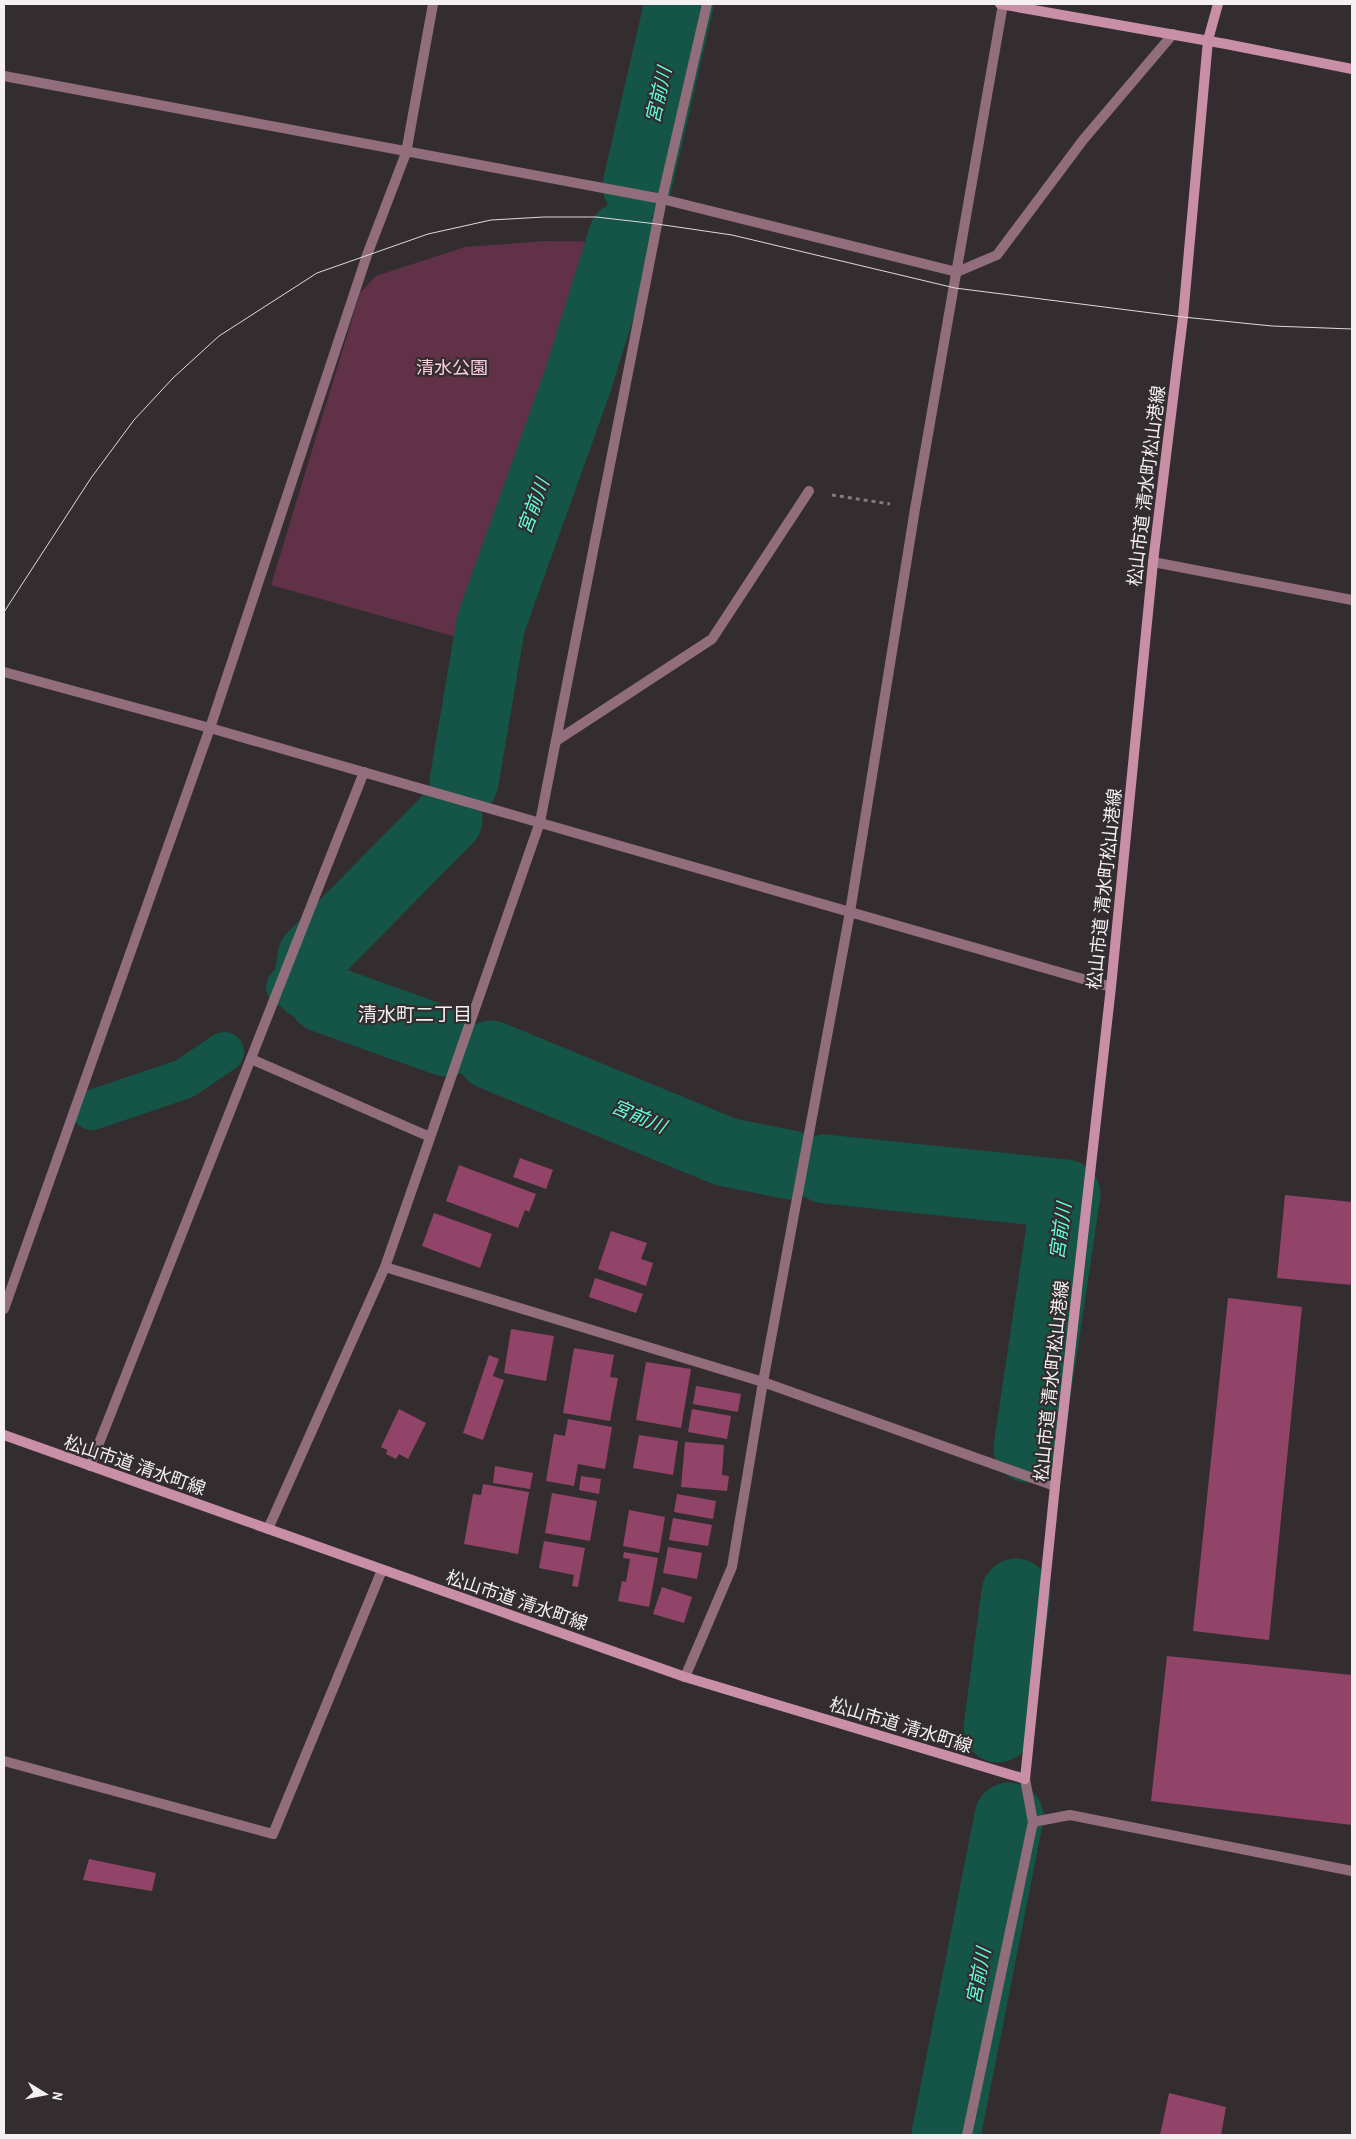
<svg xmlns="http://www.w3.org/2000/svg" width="1356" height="2139" font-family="'Archivo Narrow','Noto Sans JP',sans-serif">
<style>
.green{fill:#613247}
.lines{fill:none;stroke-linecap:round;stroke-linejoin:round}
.canal{stroke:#145547;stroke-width:40}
.river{stroke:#145547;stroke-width:69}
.building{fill:#924468}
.path{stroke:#817c7e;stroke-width:3;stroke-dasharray:4 4;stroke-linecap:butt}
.street{stroke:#926d7c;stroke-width:10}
.secondary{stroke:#c98fa7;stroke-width:10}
.tram{stroke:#dfdadc;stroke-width:1}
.labels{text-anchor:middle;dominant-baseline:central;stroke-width:4.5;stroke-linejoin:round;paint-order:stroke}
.park-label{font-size:18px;fill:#fdcee1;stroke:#332d2f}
.street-label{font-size:18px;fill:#f5f0f2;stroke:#332d2f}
.water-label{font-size:19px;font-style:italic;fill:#5effdb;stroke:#332d2f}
.neighbourhood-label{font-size:19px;fill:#f5f0f2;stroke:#332d2f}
</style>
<rect width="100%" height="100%" fill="#332d2f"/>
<!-- green -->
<path class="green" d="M547,241L608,242L474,642L271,585L360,293L376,276L465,247Z"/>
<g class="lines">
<!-- canal -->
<g class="canal">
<path d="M286,987L312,957"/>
<path d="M92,1110L184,1079L224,1052"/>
</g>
<!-- river -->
<g class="river">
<path d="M637,186L679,4"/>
<path d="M464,782L491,623L577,383L623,236"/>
<path d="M308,985L312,957L448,819"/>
<path d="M323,998L446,1042"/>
<path d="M491,1055L726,1152L791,1165"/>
<path d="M825,1169L1066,1194L1028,1448"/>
<path d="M998,1728L1016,1593"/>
<path d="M946,2135L1009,1817"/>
</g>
</g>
<!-- building -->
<g class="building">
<path d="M520,1158L553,1170L546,1189L513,1177Z"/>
<path d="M459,1165L536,1194L529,1212L525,1210L518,1228L446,1201Z"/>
<path d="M1285,1195L1352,1202V1285L1277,1278Z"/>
<path d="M434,1213L492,1234L480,1268L422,1246Z"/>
<path d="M611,1231L647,1243L641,1259L653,1263L646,1286L598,1269Z"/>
<path d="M595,1278L643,1294L636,1313L589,1297Z"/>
<path d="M1228,1298L1302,1307L1269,1640L1193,1631Z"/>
<path d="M511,1329L554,1336L546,1381L504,1373Z"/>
<path d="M574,1348L614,1355L610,1377L618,1378L610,1421L563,1413Z"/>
<path d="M489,1355L499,1359L493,1376L504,1380L483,1440L463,1433Z"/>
<path d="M646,1362L691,1369L681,1428L636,1420Z"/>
<path d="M696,1386L741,1394L738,1412L693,1404Z"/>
<path d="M399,1409L426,1423L408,1459L399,1454L396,1459L386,1454L387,1450L381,1447Z"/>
<path d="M692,1409L731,1416L727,1439L688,1432Z"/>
<path d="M568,1419L612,1427L605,1469L578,1464L574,1486L546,1481L554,1434L565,1436Z"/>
<path d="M639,1435L678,1441L673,1475L633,1468Z"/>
<path d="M685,1442L724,1445L722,1475L729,1476L727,1491L681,1487Z"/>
<path d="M495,1466L533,1473L530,1489L493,1483Z"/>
<path d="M581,1476L601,1479L599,1494L579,1490Z"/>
<path d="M483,1484L529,1492L518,1554L464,1544L473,1494L481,1495Z"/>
<path d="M552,1493L597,1501L590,1541L545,1533Z"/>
<path d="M677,1494L716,1501L713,1519L674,1512Z"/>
<path d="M629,1510L665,1517L659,1553L623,1546Z"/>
<path d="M673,1518L712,1525L708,1546L669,1540Z"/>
<path d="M544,1541L585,1548L578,1587L572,1586L574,1575L539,1568Z"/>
<path d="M668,1547L702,1553L697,1579L663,1573Z"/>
<path d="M624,1552L658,1558L649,1607L618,1601L622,1581L626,1582L630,1559L623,1558Z"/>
<path d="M662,1587L692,1597L684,1623L653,1614Z"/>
<path d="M1167,1656L1352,1675V1825L1151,1801Z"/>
<path d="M89,1859L156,1873L152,1891L83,1880Z"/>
<path d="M1169,2093L1226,2107L1221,2135H1160Z"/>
</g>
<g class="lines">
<!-- path -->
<path class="path" d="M832,495L890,504"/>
<!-- street -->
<g class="street">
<path d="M4,76L662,199L957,272L997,255L1083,140L1173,34"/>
<path d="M1153,562L1352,600"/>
<path d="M4,672L210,728L1111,987"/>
<path d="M556,741L712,639L809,491"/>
<path d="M251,1059L430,1137"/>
<path d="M385,1267L763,1382L1055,1486"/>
<path d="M4,1309L210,728L367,255L406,153L433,4"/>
<path d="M90,1466L364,772"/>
<path d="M268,1529L385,1267L540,822L662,199L707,4"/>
<path d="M685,1677L732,1567L763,1382L850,912L915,509L1003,4"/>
<path d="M4,1761L273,1834L382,1570"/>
<path d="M1033,1822L1070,1815L1352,1871"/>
<path d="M967,2135L1033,1822L1025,1779"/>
</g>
<!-- secondary -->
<g class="secondary">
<path d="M1000,4L1226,44L1352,69"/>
<path d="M4,1435L685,1677L1025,1779L1055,1486L1111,987L1153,562L1183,317L1208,40L1218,4"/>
</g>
<!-- tram -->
<path class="tram" d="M4,612L91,478L134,420L173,378L219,336L317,273L428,234L491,220L544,217H596L657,224L732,235L955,288L1183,317L1272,326L1352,329"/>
</g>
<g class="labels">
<!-- park labels -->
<g class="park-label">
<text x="452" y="367">清水公園</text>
</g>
<!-- street labels -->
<g class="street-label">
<text transform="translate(1146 486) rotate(-83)">松山市道 清水町松山港線</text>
<text transform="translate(1104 889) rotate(-84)">松山市道 清水町松山港線</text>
<text transform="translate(1051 1381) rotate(-84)">松山市道 清水町松山港線</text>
<text transform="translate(135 1465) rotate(19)">松山市道 清水町線</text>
<text transform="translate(517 1600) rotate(19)">松山市道 清水町線</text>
<text transform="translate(901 1725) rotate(17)">松山市道 清水町線</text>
</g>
<!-- water labels -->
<g class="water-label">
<text transform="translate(658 95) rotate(-77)">宮前川</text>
<text transform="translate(533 506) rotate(-70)">宮前川</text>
<text transform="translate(639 1116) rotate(23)">宮前川</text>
<text transform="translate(1060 1231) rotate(-82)">宮前川</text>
<text transform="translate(978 1976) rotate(-79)">宮前川</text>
</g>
<!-- neighbourhood labels -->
<g class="neighbourhood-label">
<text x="415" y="1014">清水町二丁目</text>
</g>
</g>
<!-- border -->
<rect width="1356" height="2139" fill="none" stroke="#f5f0f2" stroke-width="10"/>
<!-- north arrow -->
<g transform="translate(45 2094) rotate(100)" stroke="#332d2f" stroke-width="4" paint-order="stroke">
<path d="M0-4L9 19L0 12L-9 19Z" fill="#f5f0f2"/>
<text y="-8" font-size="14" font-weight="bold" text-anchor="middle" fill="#f5f0f2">N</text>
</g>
</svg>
